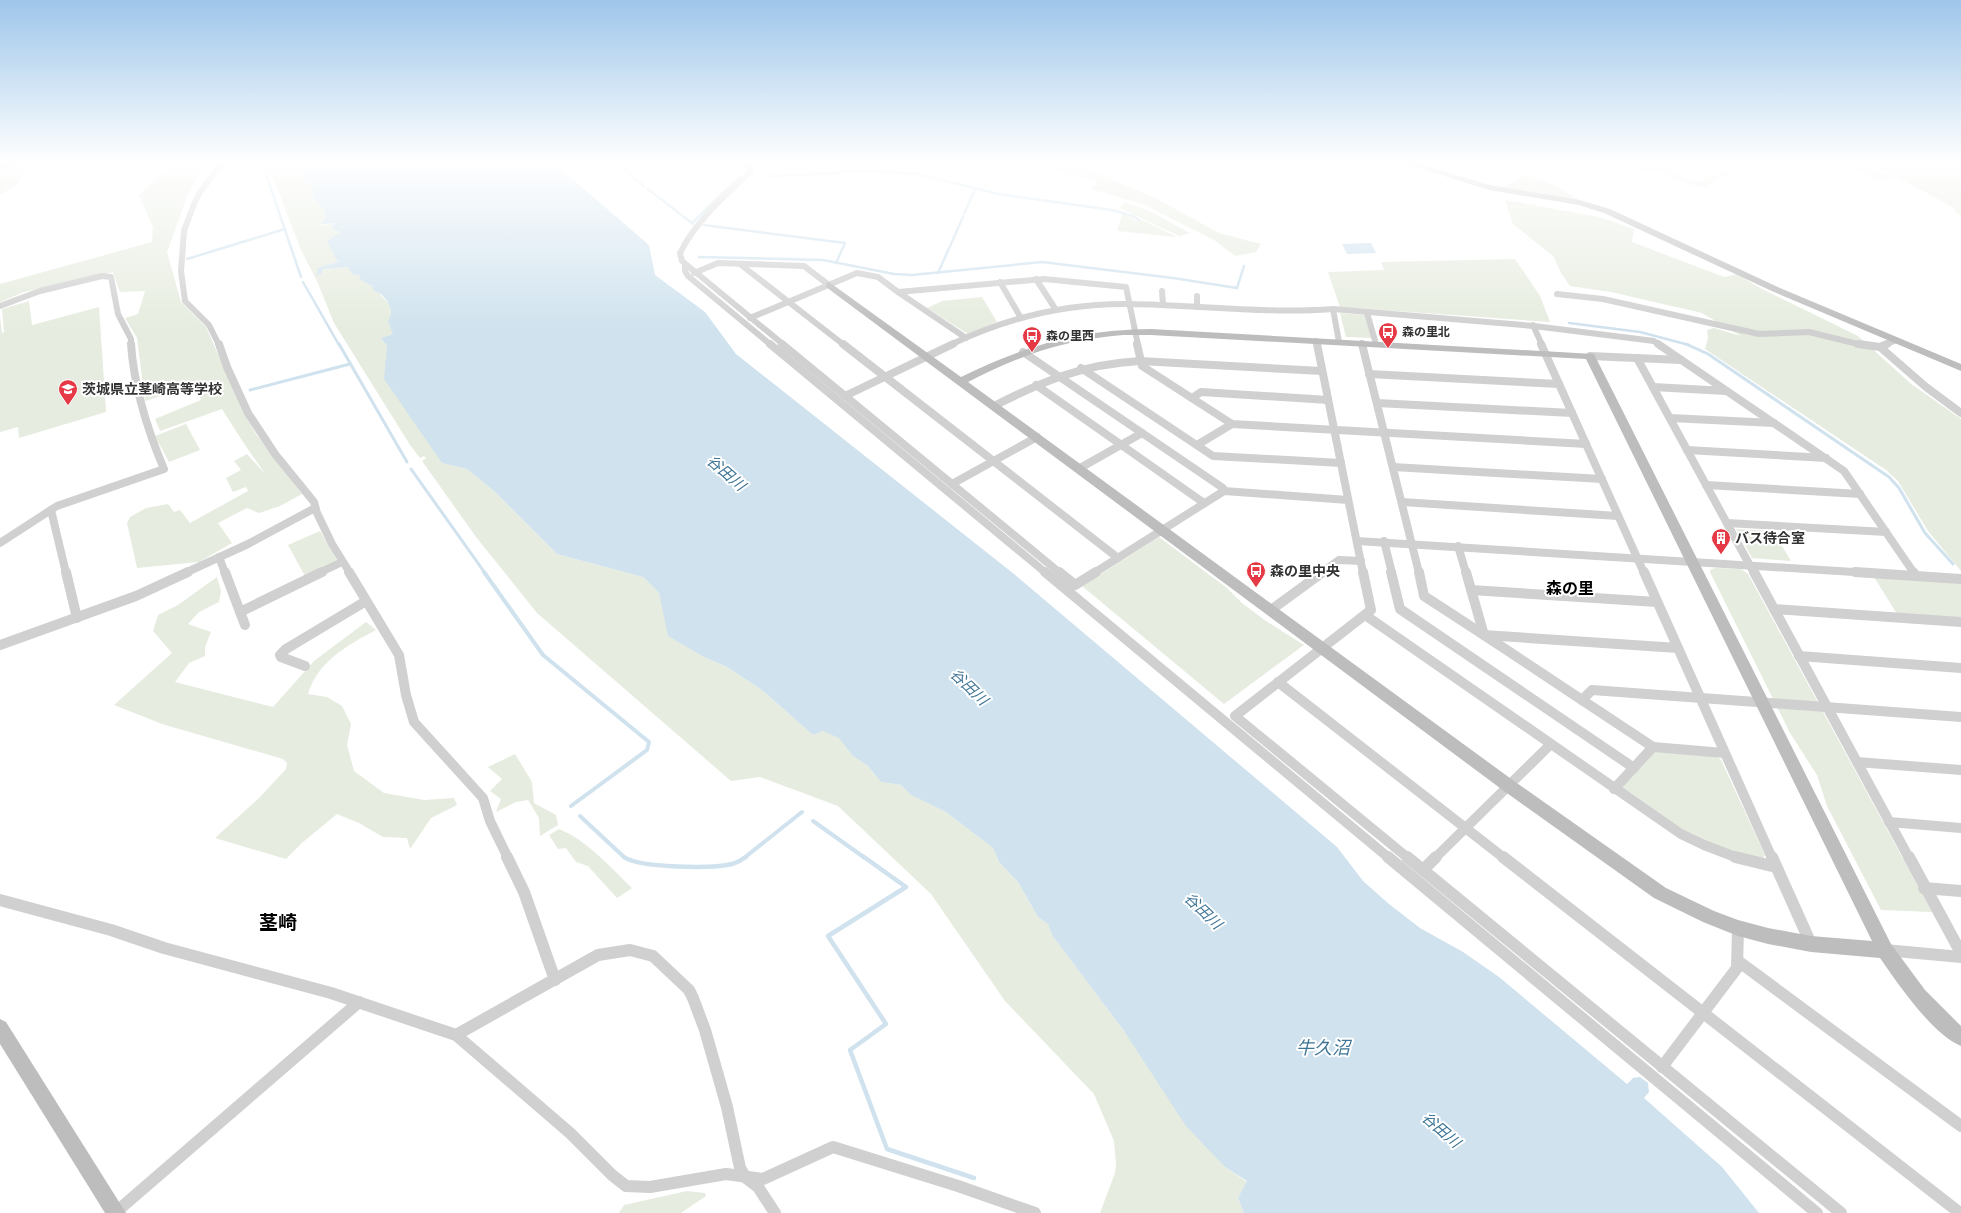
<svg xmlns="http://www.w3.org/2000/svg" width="1961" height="1213" font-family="Rubik,'Noto Sans JP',sans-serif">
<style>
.green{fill:#e6ecdf}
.water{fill:#cfe2ee}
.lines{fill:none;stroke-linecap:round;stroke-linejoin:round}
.stream-far3{stroke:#cfe2ee;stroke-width:2.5}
.stream-far2{stroke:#cfe2ee;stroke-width:3}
.stream-far1{stroke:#cfe2ee;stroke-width:4}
.stream{stroke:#cfe2ee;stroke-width:4.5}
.street-far3{stroke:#d0d0d0;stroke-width:6}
.street-far2{stroke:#d0d0d0;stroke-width:8}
.street-far1{stroke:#d0d0d0;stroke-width:10}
.street{stroke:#d0d0d0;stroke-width:12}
.secondary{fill:#bdbdbd;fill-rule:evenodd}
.labels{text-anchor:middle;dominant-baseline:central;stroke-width:4;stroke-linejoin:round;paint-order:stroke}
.far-poi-label{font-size:12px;font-weight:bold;fill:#333;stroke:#fff;text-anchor:start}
.poi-label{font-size:14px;font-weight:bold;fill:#333;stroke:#fff;text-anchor:start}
.water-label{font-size:15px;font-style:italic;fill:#3f7597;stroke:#fff}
.quarter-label{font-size:16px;font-weight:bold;fill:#000;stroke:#fff}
.near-water-label{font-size:18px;font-style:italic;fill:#3f7597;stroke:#fff}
.near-quarter-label{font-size:19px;font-weight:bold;fill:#000;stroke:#fff}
</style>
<rect width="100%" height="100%" fill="#fff"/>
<!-- green -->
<g class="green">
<path d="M173,161H203L205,166L189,192L167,252L181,302L206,327L244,413L256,434L302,494L280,506L259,513L247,508L218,523L232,543L199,562L137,568L127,523L130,517L146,508L168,504L174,512L180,510L190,523L248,491L246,487L233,492L226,478L241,470L234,461L247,454L266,475L243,442L222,409L160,431L155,419L201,400L196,385L145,401L137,338L125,318L138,314L145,291L120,292L113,272L24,292L0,302V284L152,242L153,227L139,196L148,186L177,163Z"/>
<path d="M260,161H290L293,165L297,167L313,190V198L326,211L324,221L318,224L319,226L335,223L334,229L340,232L337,258L338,262L317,268L322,273V269L348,267L359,275L362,280L372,286L390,305L393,334L381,338L387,346L442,463L467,469L494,491L557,554L643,577L659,593L669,636L702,656L727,667L762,690L813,735L823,731L839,737L853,756L868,766L881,782L901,785L911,795L946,812L993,848L999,862L1018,882L1038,917L1048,924L1052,935L1065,952L1225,1167L1247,1182L1238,1198L1244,1213H1100L1115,1173L1116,1164L1114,1141L1094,1094L1005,1001L931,894L838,806L760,777L731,781L537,613L476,537L422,461L426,458L424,456L420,458L410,445L334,323L317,281L301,250L274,180Z"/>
<path d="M742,161H957L867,162L806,167L754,168L752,165Z"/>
<path d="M994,161C1016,161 1079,154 1093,171L1155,198L1219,233L1261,244L1256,252L1235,256L1214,240L1143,204L1090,189L1097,181L1026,164Z"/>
<path d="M1618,161H1690L1668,171L1697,182L1741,166L1704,188L1689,184L1657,170L1646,172Z"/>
<path d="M1836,161H1857L1894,178L1879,181Z"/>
<path d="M1863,161H1961V215L1954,211L1956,209L1899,178Z"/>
<path d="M27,163L19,183L0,195V166Z"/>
<path d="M1526,174L1554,185L1578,199L1576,200L1503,188Z"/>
<path d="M1505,200L1599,217L1634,229L1632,242L1719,275L1725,277L1737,274L1760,288L1858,336L1910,383L1961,419V571L1928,531L1898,481L1886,470L1705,349L1708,338L1707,330L1714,328L1741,336L1702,313L1611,292L1570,286L1561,273L1554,257L1513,224Z"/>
<path d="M1125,202L1149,211L1190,233L1179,236L1120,208Z"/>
<path d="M1123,213L1137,221L1142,220L1177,237L1117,231Z"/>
<path d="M1515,259L1540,296L1550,322L1340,307L1328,272L1384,270L1381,262Z"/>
<path d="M982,297L997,322L968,334L927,308L942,301Z"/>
<path d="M29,301L32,325L99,307L106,412L19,438L18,427L0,432V317L2,333L4,332L2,309Z"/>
<path d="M1340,313L1365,315L1372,338L1346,337Z"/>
<path d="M186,424L200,450L169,462L155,436Z"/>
<path d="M1736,529L1773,531L1791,561L1752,558Z"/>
<path d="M320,531L338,562L305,576L288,545Z"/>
<path d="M1159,537L1227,588L1242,603L1266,621L1304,645L1224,704L1082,586Z"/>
<path d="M1716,568L1741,569L1748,574L1932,912L1881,910L1827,806L1817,775L1790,733L1710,572L1711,569Z"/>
<path d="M217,577L221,591L219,602L199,612L188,624L211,632L205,647V656L189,663L175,682L273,707L314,661L366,622L376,630C349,644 317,662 308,694L327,697L342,706L351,724L347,745L354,771L384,793L424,800L454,798L457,805L431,818L410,849L407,838L383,837L359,823L337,814L303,842L286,859L215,838L259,798L286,769L287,763L283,759L162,724L114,705L172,653L153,631L158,615L178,605Z"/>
<path d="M1874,577L1961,583V618L1897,614Z"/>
<path d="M1655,752L1717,757L1721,760L1765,855L1762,860L1736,854L1688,833L1621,788Z"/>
<path d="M515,754L532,782L534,803L556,815L558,825L540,836L539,818L528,800L516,802L496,812L501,799L490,791L502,779L488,767Z"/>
<path d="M559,829C588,841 610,867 632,888L617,898L588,866L576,862L566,848L558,849L549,835Z"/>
<path d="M687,1191L705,1193L706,1196L681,1213H619L624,1205Z"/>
</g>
<!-- water -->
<g class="water">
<path d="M290,161H533L563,171L649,245L655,275L705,312L736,354L1014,574L1337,847L1363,881L1389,904L1420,928L1463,952L1499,977L1627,1084L1633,1078L1640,1077L1648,1083L1649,1092L1644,1098L1722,1167L1759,1213H1244L1238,1198L1247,1181L1225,1167L1186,1126L1124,1031L1052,935L1048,924L1038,917L1018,882L999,862L993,848L946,812L911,795L901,785L881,782L868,766L853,756L839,738L823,731L813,735L762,690L727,667L702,656L668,636L659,593L643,577L557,554L494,491L467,469L442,463L384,379L387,346L381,338L393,334L388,321C396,311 386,294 374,291L372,286L361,280L359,275L352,274L348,267L322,269V273L315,276L318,273L317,268L338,262L327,241L340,232L332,229L334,223L317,225L324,221L326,212L313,198V190L297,167L293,165Z"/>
<path d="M1371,243L1376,253L1347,254L1342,244Z"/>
</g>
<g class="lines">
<!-- stream-far3 -->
<g class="stream-far3">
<path d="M257,161L266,174L301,277"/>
<path d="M613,161L644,186"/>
<path d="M770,176L839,173L840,171H876L917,174L999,194L1112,210L1133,216L1139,220"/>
<path d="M648,189L693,224"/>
<path d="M964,214L975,189"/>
<path d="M692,223L739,177"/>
<path d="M704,225L845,243L836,263"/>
<path d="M699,257L823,260L894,274L912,275L1042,262L1173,278L1237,288L1244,266"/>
<path d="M187,259L285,229"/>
<path d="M938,273L963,217"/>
<path d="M303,282L339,345"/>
<path d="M1569,323L1640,332L1689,345"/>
</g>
<!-- stream-far2 -->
<g class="stream-far2">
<path d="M339,344L407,462"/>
<path d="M1686,344L1708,354L1889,477L1899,488L1925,533L1953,564"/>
<path d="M250,390L350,364"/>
<path d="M411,469L485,573"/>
</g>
<!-- stream-far1 -->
<g class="stream-far1">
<path d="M484,572L543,655L649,742L647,750L571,806"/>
<path d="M580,816L625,858"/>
<path d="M813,821L865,858"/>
<path d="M744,858L802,812"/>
</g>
<!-- stream -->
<g class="stream">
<path d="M624,857C640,868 712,869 732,864C737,863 742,859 746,857"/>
<path d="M864,857L906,887L828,936L886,1024L850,1050L887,1149L974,1178"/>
</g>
<!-- street-far3 -->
<g class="street-far3">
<path d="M219,161L220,166L200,192L194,204L184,231L181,271L185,301L209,325L219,345"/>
<path d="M736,161L749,166L751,169L750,172C724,196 696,221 680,253L682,261L784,345"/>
<path d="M0,164L30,162"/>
<path d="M740,264L844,345"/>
<path d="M685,265V271L688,276L771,345"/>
<path d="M694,273L718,263L804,266L829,285"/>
<path d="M1036,279L1056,310"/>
<path d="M1000,282L1021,318"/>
<path d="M1162,291L1163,305"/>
<path d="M898,292L966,338"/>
<path d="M1557,294L1603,299L1759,334L1809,332L1862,345"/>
<path d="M1197,296V307"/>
<path d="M0,306L40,291L102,276L111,277L118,314L131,339V345"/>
<path d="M1333,309L1339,342"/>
<path d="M1367,313L1376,344"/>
<path d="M750,318L857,273L878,277L898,292L1044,279L1126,287L1138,345"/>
<path d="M1533,325L1542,345"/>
<path d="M1316,341L1317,345"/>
<path d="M950,345C1006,318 1068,303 1130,304C1198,305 1265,314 1333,309L1534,326L1654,341L1659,345"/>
<path d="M1885,345L1896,340"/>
</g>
<!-- street-far2 -->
<g class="street-far2">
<path d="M219,344L227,367L248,413L275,454L314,502L317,513L332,544L350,573"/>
<path d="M770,344L1046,573"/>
<path d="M782,344L1060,573"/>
<path d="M843,344L1118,558"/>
<path d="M1137,344L1142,366L1232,424L1586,444"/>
<path d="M1317,344L1363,573"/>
<path d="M1362,344L1419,573"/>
<path d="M1541,344L1644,573"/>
<path d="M1658,344L1844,471L1914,573"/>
<path d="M1858,344L1880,347"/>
<path d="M1887,344L1880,347L1926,387L1961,413"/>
<path d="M1023,352L1223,488L1224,491"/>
<path d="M1590,356L1681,360"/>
<path d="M1637,358L1754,573"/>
<path d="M1081,368L1213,456L1341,463"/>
<path d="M1369,374L1559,384"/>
<path d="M1036,385L1204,503"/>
<path d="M1653,387L1726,391"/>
<path d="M845,396L953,344"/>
<path d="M1192,398L1201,392L1328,400"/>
<path d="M1377,403L1572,413"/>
<path d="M994,406C1043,381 1084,364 1140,361L1322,371"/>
<path d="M1670,418L1774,423"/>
<path d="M1197,445L1232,424"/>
<path d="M1687,450L1826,458"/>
<path d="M1393,467L1602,479"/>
<path d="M1080,468L1142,433"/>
<path d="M952,484L1037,437"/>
<path d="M1706,485L1860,494"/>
<path d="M1402,502L1618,516"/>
<path d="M51,510L66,573"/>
<path d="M1727,523L1886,532"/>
<path d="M1357,541L1870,573"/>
<path d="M1384,541L1392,573"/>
<path d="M0,543L57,506L164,469C147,429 134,387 131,344"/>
<path d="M1458,546L1466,573"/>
<path d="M219,557L225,573"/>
<path d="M185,573L248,544L315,508"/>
<path d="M319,573L342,562"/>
<path d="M1094,573L1224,491L1348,500"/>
<path d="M1321,573L1339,560L1361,561"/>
</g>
<!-- street-far1 -->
<g class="street-far1">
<path d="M66,572L77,618"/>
<path d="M225,572L245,625"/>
<path d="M349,572L399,655L406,695L414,722L483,798L490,821L508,858"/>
<path d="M1045,572L1389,858"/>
<path d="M1059,572L1075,585L1096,572"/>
<path d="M1363,572L1371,610L1235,716L1408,858"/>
<path d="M1391,572L1400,609L1634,768"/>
<path d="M1419,572L1424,596L1484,635L1678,648"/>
<path d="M1466,572L1484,635L1582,700L1592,690L1961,717"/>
<path d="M1644,572L1772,858"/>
<path d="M1754,572L1909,858"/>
<path d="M1855,572L1961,579"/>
<path d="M1913,572L1916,576"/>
<path d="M1471,590L1657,602"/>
<path d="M1774,609L1961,622"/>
<path d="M1271,610L1323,572"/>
<path d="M240,612L322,572"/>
<path d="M1365,615L1681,834L1704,845L1738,858"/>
<path d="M0,645L136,596L188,572"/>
<path d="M1799,656L1961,668"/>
<path d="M305,666L281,657L280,655L286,649L366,601"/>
<path d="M1278,682L1504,858"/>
<path d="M1582,700L1653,747L1724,753"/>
<path d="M1857,762L1961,770"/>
<path d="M1614,789L1653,747"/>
<path d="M1889,822L1961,828"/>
<path d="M1435,858L1550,745"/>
</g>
<!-- street -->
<g class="street">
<path d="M507,857L524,892L555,980"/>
<path d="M1388,857L1817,1213"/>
<path d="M1407,857L1841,1213"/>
<path d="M1503,857L1960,1213"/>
<path d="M1735,857L1776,867"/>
<path d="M1772,857L1811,944"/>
<path d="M1909,857L1961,953"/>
<path d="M1423,870L1436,857"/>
<path d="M1924,888L1961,891"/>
<path d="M0,900L111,930L164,948L331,993L456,1035L570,1133L612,1175L626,1186L650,1187L726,1174L763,1179L833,1147L958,1186L1035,1213"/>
<path d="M1885,950L1961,957"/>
<path d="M1738,961L1961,1126"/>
<path d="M456,1035L598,955L630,950L653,956L689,990L693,998L705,1030L727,1107L740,1168L746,1178L758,1187L775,1213"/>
<path d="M1662,1067L1737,968L1738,928"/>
<path d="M116,1212L359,1002"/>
</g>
<!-- secondary -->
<g class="secondary">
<path d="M1395,161H1409L1490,185L1580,200L1610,209L1780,288L1961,364V371L1774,292L1604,213L1579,205L1489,190Z"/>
<path d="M829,282L961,377C1027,345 1078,330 1151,329L1594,354L1891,944L1925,990L1961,1026V1046C1932,1034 1898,984 1880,958L1811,952L1768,944L1738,936L1703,922L1654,898L1504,791L826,287V283ZM1123,335H1151L1586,359L1872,941L1811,936L1768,928L1738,920L1714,911L1666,888L1514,781L968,382C1021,355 1063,340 1123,335Z"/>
<path d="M0,1019L6,1022L126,1213H105L0,1044Z"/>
</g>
</g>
<!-- sky -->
<linearGradient id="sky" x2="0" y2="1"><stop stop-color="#9ec6ea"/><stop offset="0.49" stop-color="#fff"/><stop offset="1" stop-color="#fff" stop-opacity="0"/></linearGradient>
<rect width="1961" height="331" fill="url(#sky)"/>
<!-- icons -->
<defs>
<g id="bus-pin" transform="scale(1)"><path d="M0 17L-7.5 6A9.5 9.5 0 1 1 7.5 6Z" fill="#e63946" stroke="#fff"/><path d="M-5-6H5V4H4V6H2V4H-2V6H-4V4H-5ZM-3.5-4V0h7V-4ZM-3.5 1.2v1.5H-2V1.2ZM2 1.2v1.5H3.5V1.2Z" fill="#fff"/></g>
<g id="school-pin" transform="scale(1)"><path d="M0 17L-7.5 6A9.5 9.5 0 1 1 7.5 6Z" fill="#e63946" stroke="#fff"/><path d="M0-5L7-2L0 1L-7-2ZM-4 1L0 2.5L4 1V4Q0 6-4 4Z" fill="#fff"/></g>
<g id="building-pin" transform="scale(1)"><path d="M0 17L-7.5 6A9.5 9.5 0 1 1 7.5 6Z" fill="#e63946" stroke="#fff"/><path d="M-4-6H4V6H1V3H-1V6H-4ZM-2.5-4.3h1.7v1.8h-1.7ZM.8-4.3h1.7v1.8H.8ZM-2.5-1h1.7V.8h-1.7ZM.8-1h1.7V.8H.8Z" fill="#fff"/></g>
</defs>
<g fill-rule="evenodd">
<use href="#bus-pin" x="1388" y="332"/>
<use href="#bus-pin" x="1032" y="336"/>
<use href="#school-pin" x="68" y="389"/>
<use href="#building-pin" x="1721" y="538"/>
<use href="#bus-pin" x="1256" y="571"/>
</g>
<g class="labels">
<!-- far-poi labels -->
<g class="far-poi-label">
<text x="1402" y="332">森の里北</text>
<text x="1046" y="336">森の里西</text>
</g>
<!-- poi labels -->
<g class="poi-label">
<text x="82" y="389">茨城県立茎崎高等学校</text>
<text x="1735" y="538">バス待合室</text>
<text x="1270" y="571">森の里中央</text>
</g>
<!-- water labels -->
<g class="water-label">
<text transform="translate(726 473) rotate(41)">谷田川</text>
<text transform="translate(969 687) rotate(44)">谷田川</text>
<text transform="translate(1203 911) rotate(44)">谷田川</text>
<text transform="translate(1441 1130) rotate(41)">谷田川</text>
</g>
<!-- quarter labels -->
<g class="quarter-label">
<text x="1570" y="588">森の里</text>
</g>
<!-- near-water labels -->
<g class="near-water-label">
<text x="1323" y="1048">牛久沼</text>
</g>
<!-- near-quarter labels -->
<g class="near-quarter-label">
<text x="278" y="922">茎崎</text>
</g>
</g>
</svg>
